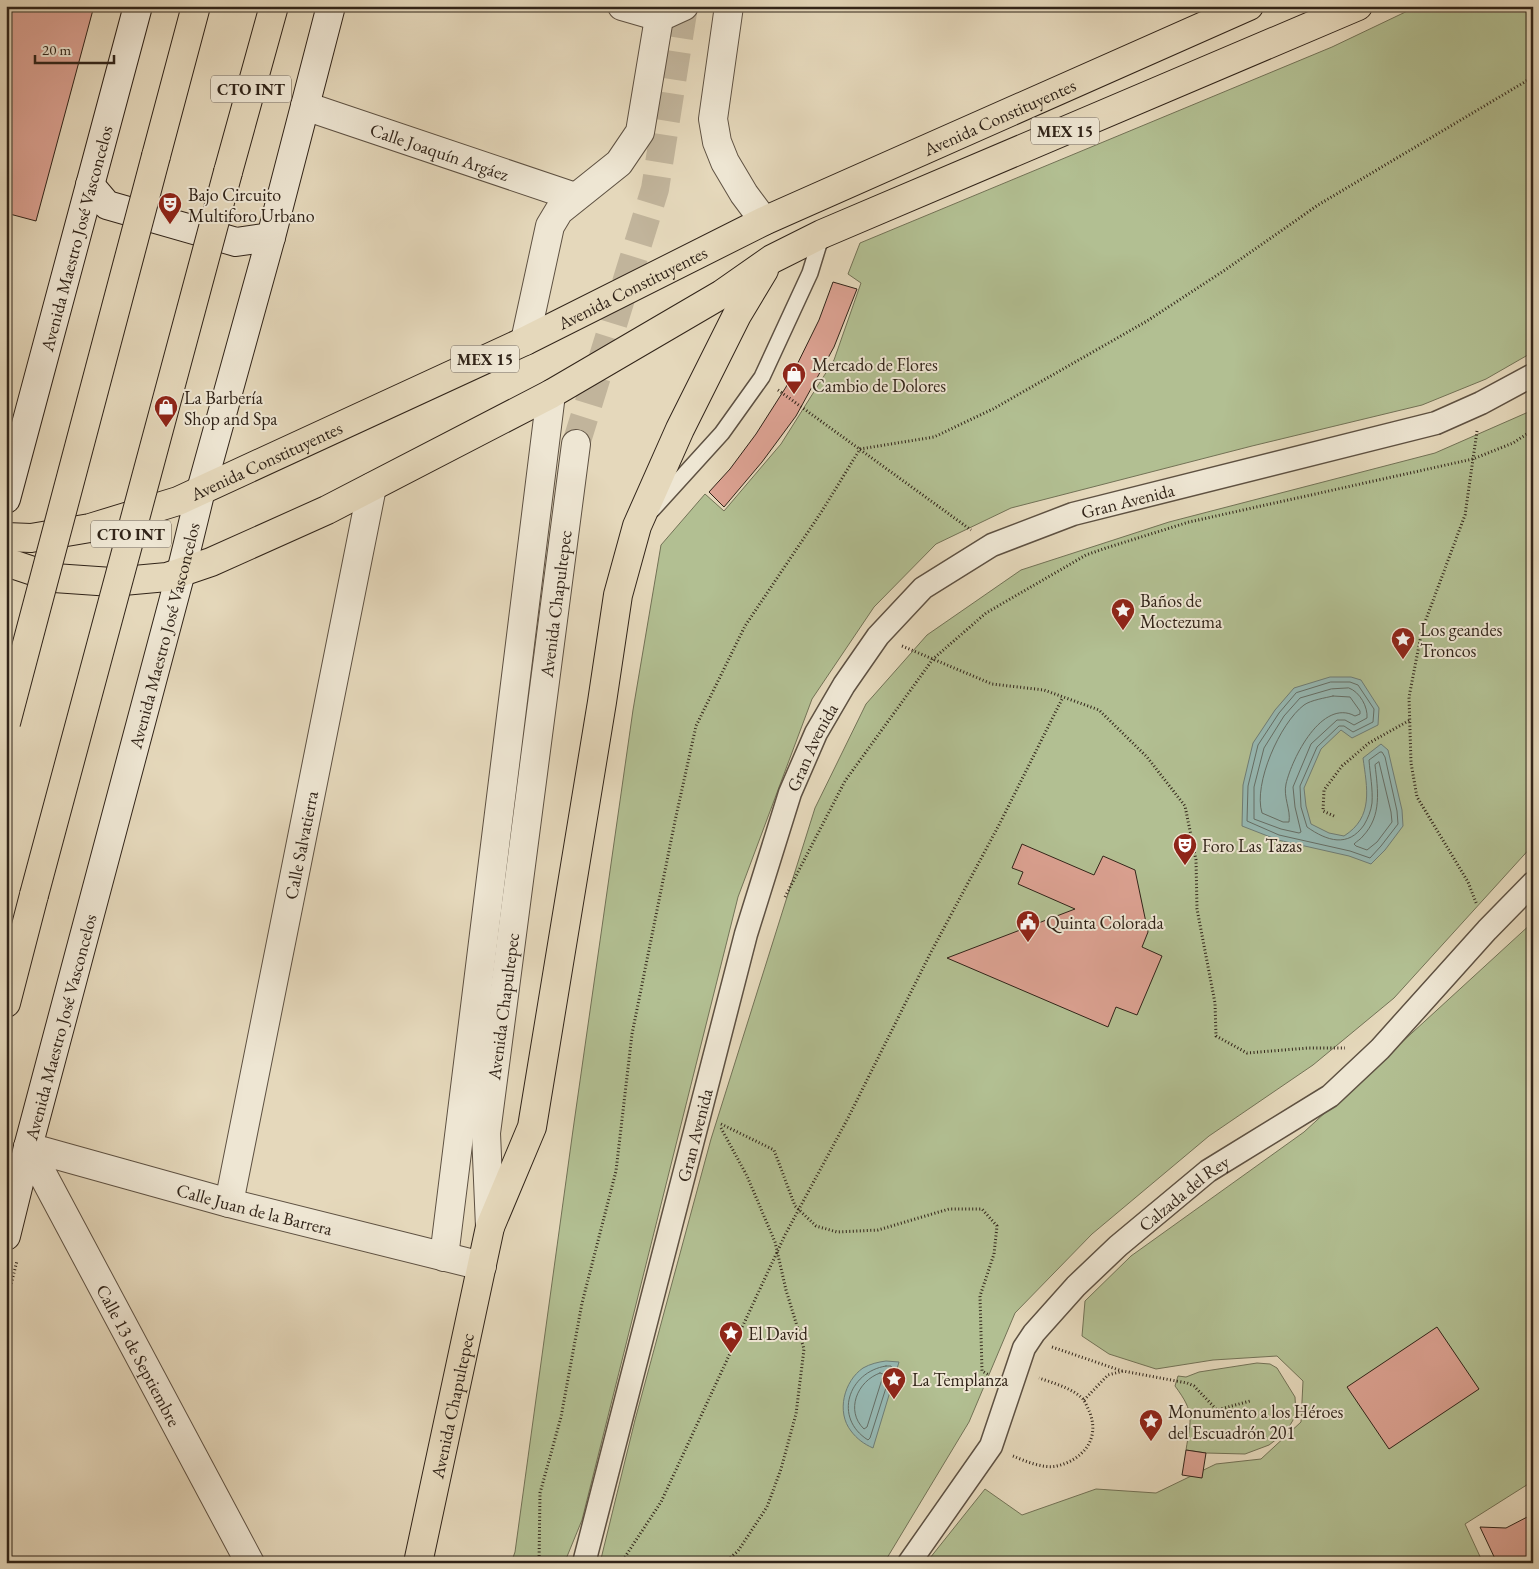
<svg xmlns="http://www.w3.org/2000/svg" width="1539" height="1569" font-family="'EB Garamond',serif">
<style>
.green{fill:#b2bf92;stroke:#727256}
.water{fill:#96b9b4;stroke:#6e7d76}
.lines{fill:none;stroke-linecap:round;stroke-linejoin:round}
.shore{stroke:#646e66;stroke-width:1}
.building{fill:#dba191;stroke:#312419}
.tertiary-tunnel{stroke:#c1b49b;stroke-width:28;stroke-dasharray:28 14;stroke-linecap:butt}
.service-casing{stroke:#5e5142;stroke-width:18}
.pedestrian-casing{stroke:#5e5142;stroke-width:25}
.minor-casing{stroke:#5e5142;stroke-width:30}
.tertiary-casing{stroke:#5e5142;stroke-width:30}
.secondary-casing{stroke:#312419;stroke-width:30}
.primary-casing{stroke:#312419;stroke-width:30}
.motorway-casing{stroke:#312419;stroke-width:30}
.path{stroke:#312419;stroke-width:3;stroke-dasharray:1 2.5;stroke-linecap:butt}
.service{stroke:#eee6d3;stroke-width:15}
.pedestrian{stroke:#eee6d3;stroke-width:22}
.minor{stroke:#eee6d3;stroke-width:28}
.tertiary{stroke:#eee6d3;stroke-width:28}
.secondary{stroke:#eee6d3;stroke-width:28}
.primary{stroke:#e5d8bb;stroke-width:28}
.motorway{stroke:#e5d8bb;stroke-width:28}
.motorway-bridge-casing{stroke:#312419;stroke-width:30;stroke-linecap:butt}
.motorway-bridge{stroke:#e5d8bb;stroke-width:28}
.labels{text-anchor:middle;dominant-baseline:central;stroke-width:4;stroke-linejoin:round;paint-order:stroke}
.shield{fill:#eee6d3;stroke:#6a5e51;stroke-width:1}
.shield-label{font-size:16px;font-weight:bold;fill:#312419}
.street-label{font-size:18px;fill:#312419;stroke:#eee6d3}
.poi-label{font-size:18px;fill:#312419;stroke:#eee6d3;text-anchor:start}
</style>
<rect width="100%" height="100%" fill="#e5d8bb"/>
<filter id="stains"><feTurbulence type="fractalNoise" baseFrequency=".004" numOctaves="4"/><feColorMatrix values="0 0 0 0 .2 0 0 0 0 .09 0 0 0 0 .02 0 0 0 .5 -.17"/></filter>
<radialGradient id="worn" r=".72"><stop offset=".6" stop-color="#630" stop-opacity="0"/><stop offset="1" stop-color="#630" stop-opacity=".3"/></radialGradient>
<!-- green -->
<g class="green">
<path d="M1418,6H1533V352L1486,379L1422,405L1252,446L1011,508L936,544L874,607L812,699L738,897L582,1520L566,1559L559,1563H511L515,1552L573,1130L633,710L661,545L705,494L724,511L781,444L834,360L861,283L848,274L860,243L1332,47Z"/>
<path d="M1533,410V845L1394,998L1313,1065L1209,1136L1092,1234L1015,1313L969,1422L884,1563H600L635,1420L711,1139L815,808L866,704L927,635L1021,570L1169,522L1435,453Z"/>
<path d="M1533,922V1481L1465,1524L1483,1563H926L985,1489L1022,1515L1096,1489L1156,1493L1216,1464L1261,1459L1301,1422L1303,1381L1277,1356L1213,1360L1156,1369L1109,1354L1082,1336L1085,1301L1131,1256L1304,1132Z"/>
<path d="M1257,1363L1270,1364L1277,1368L1295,1397L1296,1415L1286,1432L1269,1445L1245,1454L1206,1453L1186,1450C1191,1418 1195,1413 1175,1386L1178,1376L1186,1377L1199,1372Z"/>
</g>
<!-- water -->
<g class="water">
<path d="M1330,677H1351L1361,680L1379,708L1378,725L1352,738L1341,730L1321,749L1304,788L1306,806L1311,824L1329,833L1344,836C1374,817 1367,788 1363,758L1381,744L1388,750L1402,810L1403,826L1385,850L1371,864L1349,856L1278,840L1242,826L1243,785L1253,743L1275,710L1294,688Z"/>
<path d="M886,1361L899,1362L873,1448C864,1444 857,1439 851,1431C836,1412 844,1381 863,1368C870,1364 878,1362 886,1361Z"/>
</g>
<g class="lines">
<!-- shore -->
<g class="shore">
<path d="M1331,682H1350L1358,685L1374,709L1373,722L1353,732L1344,726H1339L1317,747L1300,786L1301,807L1307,827C1327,841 1348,848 1364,825C1368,818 1371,811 1372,803C1373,789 1370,774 1369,760L1380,752H1382L1385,757L1397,811L1398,824L1381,846L1370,858L1350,851L1279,835L1247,821L1248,786L1258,745L1279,713L1296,693Z"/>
<path d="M1349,688C1360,692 1368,707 1367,718L1354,725L1345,720H1337L1311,744L1293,787L1295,807L1301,832L1299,833L1281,829L1254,819V787L1264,748L1284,716L1300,698L1331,689Z"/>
<path d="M1333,696L1350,697L1360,711V714L1355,716C1322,698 1292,758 1286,784C1283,797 1291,810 1289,822H1283L1262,813C1253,784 1280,723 1304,705C1311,700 1325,698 1333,696Z"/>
<path d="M1379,762L1391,812L1392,822L1377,842L1367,850L1356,846L1354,844C1357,841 1361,839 1363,836C1382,816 1378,790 1375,765Z"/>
<path d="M886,1366H891L892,1369L870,1438L868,1440C833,1418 848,1372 886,1366Z"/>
<path d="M880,1373L883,1374V1376L867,1427L864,1429C845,1411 857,1381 880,1373Z"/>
</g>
</g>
<!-- building -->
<g class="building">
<path d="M6,6H94L36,221L6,213Z"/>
<path d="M833,282L857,289L834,347L796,416L762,462L724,507L709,492L730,469L756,434L786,387L819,320Z"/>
<path d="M1022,844L1094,875L1103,856L1135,870L1148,932L1142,947L1162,956L1137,1015L1116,1007L1108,1027L947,958L1075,909L1018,884L1023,872L1012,868Z"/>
<path d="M1437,1327L1479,1389L1389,1449L1347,1387Z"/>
<path d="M1186,1450L1206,1453L1202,1478L1182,1475Z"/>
<path d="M1533,1514V1563H1497L1480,1527L1506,1528Z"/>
</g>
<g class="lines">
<!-- tertiary-tunnel -->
<path class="tertiary-tunnel" d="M576,444L655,189L684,6"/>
<!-- service casing -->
<g class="service-casing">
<path id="service" d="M652,510L722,433L762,377L810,273L822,234"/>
</g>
<!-- pedestrian casing -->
<g class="pedestrian-casing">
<g id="pedestrian">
<path id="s1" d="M584,1563L746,934L790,793L816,733L844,685L878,636L923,588L992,545L1073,514L1436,423L1481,403L1533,375"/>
<path id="s2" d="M909,1563L991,1446L1024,1348L1034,1333L1076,1286L1118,1246L1208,1171L1330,1096L1380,1049L1487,930L1533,883"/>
</g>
</g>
<!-- minor casing -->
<g class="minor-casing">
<g id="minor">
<path d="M622,6L660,17L684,6"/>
<path id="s3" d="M305,106L575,197"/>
<path id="s4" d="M28,1147L250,1563"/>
<path id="s5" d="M28,1147L229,1203L482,1266"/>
<path id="s6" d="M229,1203L372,487"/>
<path d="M444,1257L551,394"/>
</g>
</g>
<!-- tertiary casing -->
<g class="tertiary-casing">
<g id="tertiary">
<path d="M729,6L713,119L717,142L725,162L744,194L764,221"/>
<path d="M525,341L550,226L559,211L619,163L640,132L661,6"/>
<path id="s7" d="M490,1227L486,1133L576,444"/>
</g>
</g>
<!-- secondary casing -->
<g class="secondary-casing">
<g id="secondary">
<path d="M90,185L107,205L236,242L271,237"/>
<path id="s8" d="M6,499L138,6"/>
<path id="s9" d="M6,1236L28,1147L181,572L201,490L271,237L331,6"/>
</g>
</g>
<!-- primary casing -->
<g class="primary-casing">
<g id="primary">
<path id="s10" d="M6,537L31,538L90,528L178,501L525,341L764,221L1249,6"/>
<path d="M6,562L54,578L112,582L167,577L211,562L327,510L551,394L722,294L772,259L822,234L1358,6"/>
<path id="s11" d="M418,1563L490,1227L532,1127L602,702L618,595L637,526L680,429L737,315L764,270"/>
</g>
</g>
<!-- motorway casing -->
<g class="motorway-casing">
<g id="motorway">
<path d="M156,156L196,6"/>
<path d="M228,172L274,6"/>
<path d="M6,1003L34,895"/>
</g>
</g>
<!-- path -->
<g class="path">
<path d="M778,390L971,530"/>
<path d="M1477,431L1465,515L1422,630L1409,697L1411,763L1417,797L1468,882L1477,905"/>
<path d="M902,646L992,684L1044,690L1099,710L1147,757L1185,806L1196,860L1197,909L1215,1003L1216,1036L1247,1053L1308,1048H1345"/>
<path d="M1334,816L1323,811L1324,790L1342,766L1369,743L1410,720"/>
<path d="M785,897L845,781L933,659L986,613L1086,555L1106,548L1189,522L1473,459L1513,443L1533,430"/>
<path d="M721,1124L774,1150L795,1206L816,1226L837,1232L878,1230L949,1209H982L997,1226L994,1254L980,1296L982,1371L989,1375"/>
<path d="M721,1128L747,1176L775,1242L786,1290L804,1349L796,1414L781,1469L767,1507L738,1551L724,1563"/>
<path d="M6,1304L17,1261"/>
<path d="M1052,1347L1122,1371"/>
<path d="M1084,1400L1108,1375L1123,1371L1187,1383L1194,1386L1217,1410L1250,1401"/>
<path d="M1013,1456C1025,1461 1043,1469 1057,1466C1082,1460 1100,1440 1090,1413C1088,1409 1086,1403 1083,1399C1072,1388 1053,1383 1039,1378"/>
<path d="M539,1563L540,1493L561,1417L582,1303L616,1171L632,1034L675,821L696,726L745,626L822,511L860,449L934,437L993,409L1147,321L1225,270L1318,205L1533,77"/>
<path d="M621,1563L661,1502L785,1235L848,1118L929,956L1000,823L1063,697"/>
</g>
<!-- service -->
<use href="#service" class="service"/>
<!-- pedestrian -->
<use href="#pedestrian" class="pedestrian"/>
<!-- minor -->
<use href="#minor" class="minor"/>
<!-- tertiary -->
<use href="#tertiary" class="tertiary"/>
<!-- secondary -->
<use href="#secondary" class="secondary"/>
<!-- primary -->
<use href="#primary" class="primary"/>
<!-- motorway -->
<use href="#motorway" class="motorway"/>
<!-- motorway-bridge casing -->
<g class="motorway-bridge-casing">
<g id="motorway-bridge">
<path d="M6,723L156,156"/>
<path d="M34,895L228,172"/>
</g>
</g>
<!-- motorway-bridge -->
<use href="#motorway-bridge" class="motorway-bridge"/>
</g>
<!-- icons -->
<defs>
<g id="theatre-pin" transform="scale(1.25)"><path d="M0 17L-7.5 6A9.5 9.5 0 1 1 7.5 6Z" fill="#8f2418" stroke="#eee6d3"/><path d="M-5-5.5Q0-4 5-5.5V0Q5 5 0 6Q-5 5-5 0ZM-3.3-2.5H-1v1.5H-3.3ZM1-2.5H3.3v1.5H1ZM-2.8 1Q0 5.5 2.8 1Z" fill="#fff"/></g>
<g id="shop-pin" transform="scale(1.25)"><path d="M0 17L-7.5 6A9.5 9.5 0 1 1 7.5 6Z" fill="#8f2418" stroke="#eee6d3"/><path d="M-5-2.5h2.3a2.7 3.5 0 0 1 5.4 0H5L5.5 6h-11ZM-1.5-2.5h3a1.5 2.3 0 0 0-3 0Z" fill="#fff"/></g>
<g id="sight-pin" transform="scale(1.25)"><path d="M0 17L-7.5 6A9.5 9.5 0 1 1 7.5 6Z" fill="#8f2418" stroke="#eee6d3"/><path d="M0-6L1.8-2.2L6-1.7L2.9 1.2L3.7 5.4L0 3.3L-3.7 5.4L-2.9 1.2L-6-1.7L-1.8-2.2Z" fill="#fff"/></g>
<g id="civic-pin" transform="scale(1.25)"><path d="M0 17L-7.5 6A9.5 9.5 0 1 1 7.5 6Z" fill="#8f2418" stroke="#eee6d3"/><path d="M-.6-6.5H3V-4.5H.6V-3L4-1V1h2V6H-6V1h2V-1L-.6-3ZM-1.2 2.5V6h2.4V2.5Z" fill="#fff"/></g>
</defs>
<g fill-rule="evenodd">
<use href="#theatre-pin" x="170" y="204"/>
<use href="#shop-pin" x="794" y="374"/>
<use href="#shop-pin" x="166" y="407"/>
<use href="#sight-pin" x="1123" y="610"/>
<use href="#sight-pin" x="1403" y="639"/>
<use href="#theatre-pin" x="1185" y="845"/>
<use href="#civic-pin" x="1028" y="922"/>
<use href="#sight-pin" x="731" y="1333"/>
<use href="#sight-pin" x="894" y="1379"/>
<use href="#sight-pin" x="1151" y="1421"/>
</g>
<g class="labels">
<!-- shield labels -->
<g class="shield">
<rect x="211" y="75.5" width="80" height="27" rx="4"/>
<rect x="1031" y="117.5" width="68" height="27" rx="4"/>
<rect x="451" y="345.5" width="68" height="27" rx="4"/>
<rect x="91" y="520.5" width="80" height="27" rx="4"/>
</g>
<g class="shield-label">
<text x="251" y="89">CTO INT</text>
<text x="1065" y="131">MEX 15</text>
<text x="485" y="359">MEX 15</text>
<text x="131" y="534">CTO INT</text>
</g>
<!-- street labels -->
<g class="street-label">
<text stroke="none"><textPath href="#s10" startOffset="1084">Avenida Constituyentes</textPath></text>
<text stroke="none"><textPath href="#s3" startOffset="142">Calle Joaquín Argáez</textPath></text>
<text stroke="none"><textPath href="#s8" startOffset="270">Avenida Maestro José Vasconcelos</textPath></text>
<text stroke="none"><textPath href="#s10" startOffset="679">Avenida Constituyentes</textPath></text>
<text stroke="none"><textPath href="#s10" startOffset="274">Avenida Constituyentes</textPath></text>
<text stroke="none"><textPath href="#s1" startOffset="1268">Gran Avenida</textPath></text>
<text stroke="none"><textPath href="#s7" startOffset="628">Avenida Chapultepec</textPath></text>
<text stroke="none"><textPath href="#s9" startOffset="621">Avenida Maestro José Vasconcelos</textPath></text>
<text stroke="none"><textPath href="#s1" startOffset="848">Gran Avenida</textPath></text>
<text stroke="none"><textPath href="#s6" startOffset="365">Calle Salvatierra</textPath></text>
<text stroke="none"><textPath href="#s7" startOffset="222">Avenida Chapultepec</textPath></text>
<text stroke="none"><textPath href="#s9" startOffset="216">Avenida Maestro José Vasconcelos</textPath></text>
<text stroke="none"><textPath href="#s1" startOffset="442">Gran Avenida</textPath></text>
<text stroke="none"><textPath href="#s2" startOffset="470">Calzada del Rey</textPath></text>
<text stroke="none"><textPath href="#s5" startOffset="235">Calle Juan de la Barrera</textPath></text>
<text stroke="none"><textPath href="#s4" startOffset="236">Calle 13 de Septiembre</textPath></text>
<text stroke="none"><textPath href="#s11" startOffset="161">Avenida Chapultepec</textPath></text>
</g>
<!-- poi labels -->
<g class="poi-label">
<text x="188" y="194">Bajo Circuito<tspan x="188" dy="21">Multiforo Urbano</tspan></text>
<text x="812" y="364">Mercado de Flores<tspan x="812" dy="21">Cambio de Dolores</tspan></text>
<text x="184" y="397">La Barbería<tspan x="184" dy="21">Shop and Spa</tspan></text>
<text x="1140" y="600">Baños de<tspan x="1140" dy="21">Moctezuma</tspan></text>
<text x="1420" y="629">Los geandes<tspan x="1420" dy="21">Troncos</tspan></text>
<text x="1202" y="845">Foro Las Tazas</text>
<text x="1046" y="922">Quinta Colorada</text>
<text x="748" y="1333">El David</text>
<text x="912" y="1379">La Templanza</text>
<text x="1168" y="1411">Monumento a los Héroes<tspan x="1168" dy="21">del Escuadrón 201</tspan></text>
</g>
</g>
<!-- margin -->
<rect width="1539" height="1569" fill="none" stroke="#e5d8bb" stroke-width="25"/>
<rect x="8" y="8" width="1524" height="1554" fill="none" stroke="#312419" stroke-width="2.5"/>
<rect x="12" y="12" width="1514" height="1544" fill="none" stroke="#312419"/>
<!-- scale -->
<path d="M35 55v8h79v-8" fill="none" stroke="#312419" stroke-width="2.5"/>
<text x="42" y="55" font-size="15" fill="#312419" stroke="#eee6d3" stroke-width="4" paint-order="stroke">20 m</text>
<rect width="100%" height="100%" filter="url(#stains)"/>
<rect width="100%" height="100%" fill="url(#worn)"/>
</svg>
